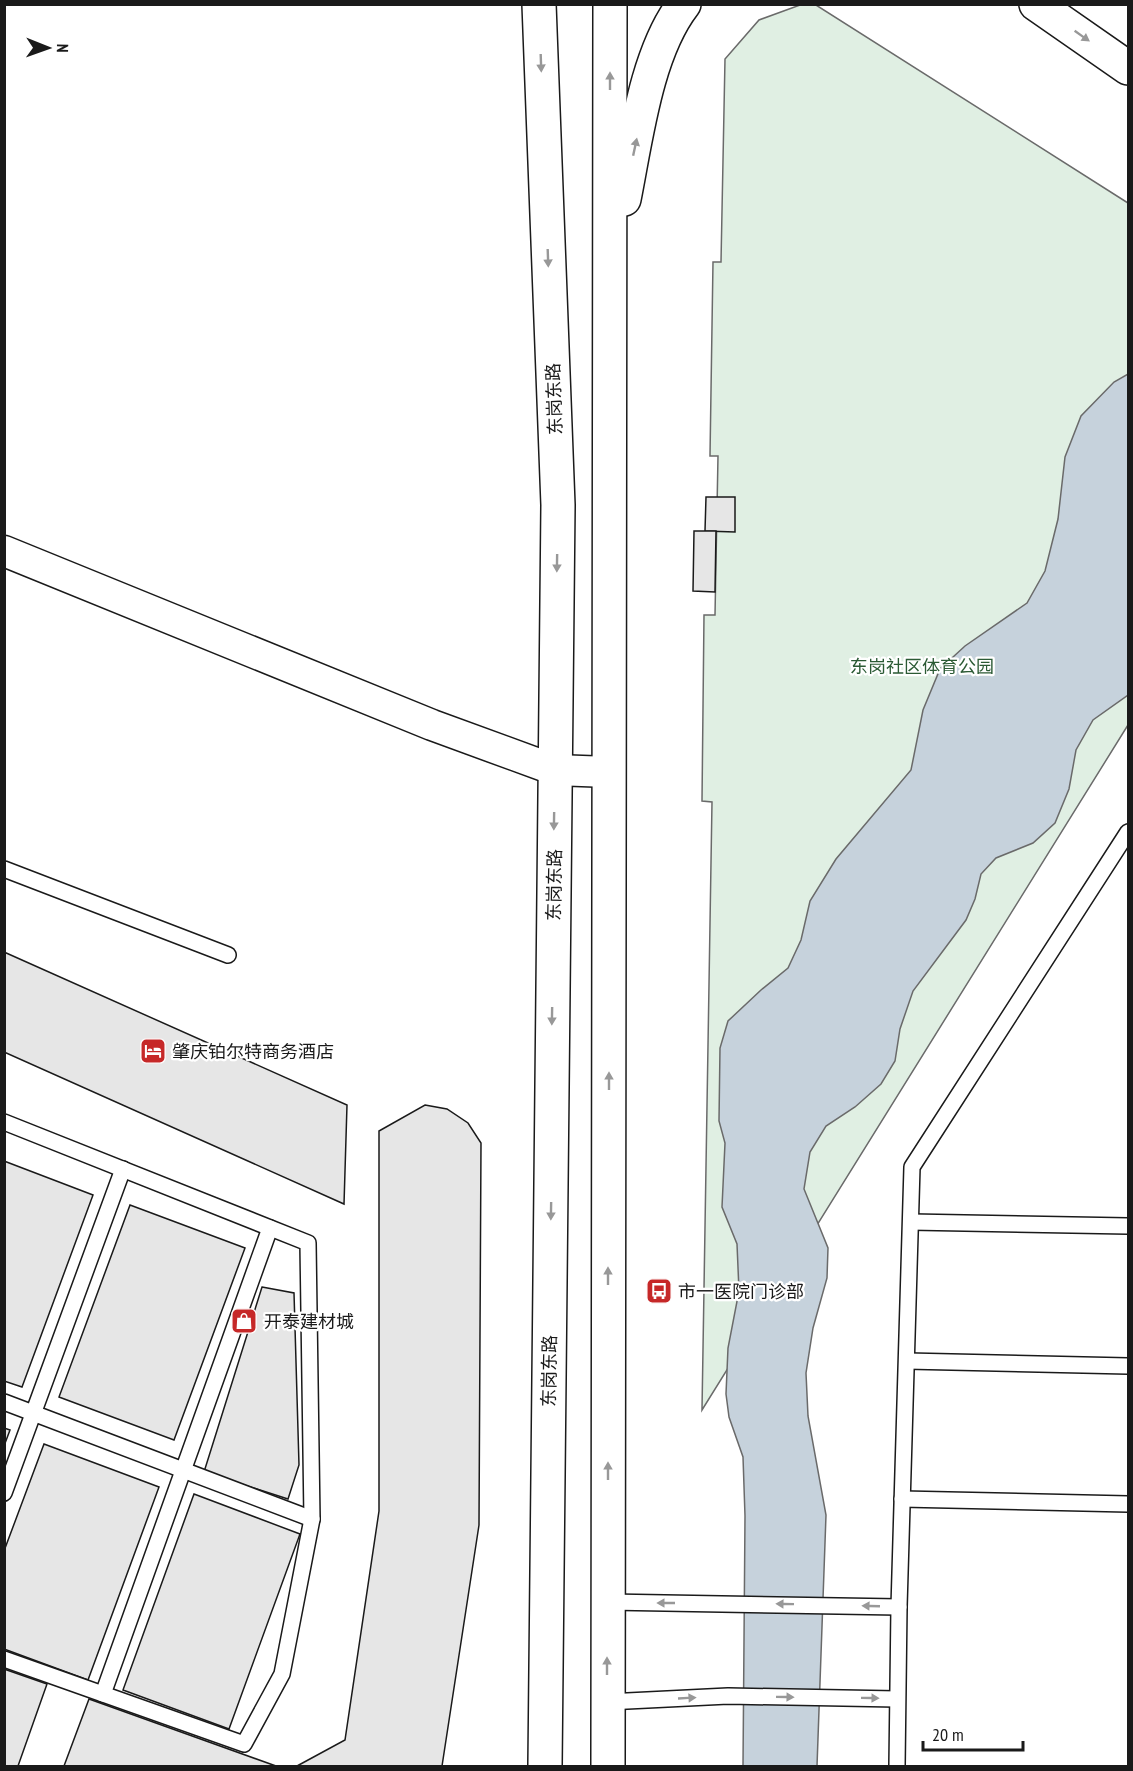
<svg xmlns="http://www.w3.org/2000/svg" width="1133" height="1771" font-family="'PT Sans Narrow','Noto Sans SC',sans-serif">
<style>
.green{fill:#e0efe3;stroke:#6a6a6a;stroke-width:1.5}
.water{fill:#c6d2dc;stroke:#6a6a6a;stroke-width:1.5}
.building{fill:#e6e6e6;stroke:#1a1a1a;stroke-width:1.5}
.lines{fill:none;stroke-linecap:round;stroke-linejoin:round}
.service-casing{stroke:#1a1a1a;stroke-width:18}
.minor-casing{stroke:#1a1a1a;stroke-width:33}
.secondary-casing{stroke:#1a1a1a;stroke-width:36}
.primary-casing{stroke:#1a1a1a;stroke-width:36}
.service{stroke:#fff;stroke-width:15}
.minor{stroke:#fff;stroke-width:30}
.secondary{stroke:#fff;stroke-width:33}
.primary{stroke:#fff;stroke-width:33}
.oneway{fill:#989898}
.labels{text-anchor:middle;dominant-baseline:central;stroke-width:4.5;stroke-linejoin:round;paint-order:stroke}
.street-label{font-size:18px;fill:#1a1a1a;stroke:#fff}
.park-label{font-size:18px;fill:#2b5a34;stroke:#fff}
.poi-label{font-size:18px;fill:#1a1a1a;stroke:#fff;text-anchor:start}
</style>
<rect width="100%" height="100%" fill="#fff"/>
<!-- green -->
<path class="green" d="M800,5H816L1128,203V725L702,1410L712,802L702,801L704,615H715L718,456H710L713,262H721L725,59L759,20Z"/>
<!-- water -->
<path class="water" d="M1128,374V695L1093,720L1076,750L1069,789L1055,823L1033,843L996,858L981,874L975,899L966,920L913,991L900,1029L895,1061L881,1084L855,1107L826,1126L810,1152L804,1189L828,1248L827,1278L813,1328L806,1373L808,1416L826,1515L817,1766H743L745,1516L743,1457L729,1417L726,1394L728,1348L739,1291L737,1244L722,1207L725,1143L719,1121L720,1048L728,1021L761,990L788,968L801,940L810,901L836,859L911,770L923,710L940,669L965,646L1027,603L1045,571L1058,519L1065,457L1081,416L1114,382Z"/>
<!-- building -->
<g class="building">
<path d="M706,497H735V532L705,531Z"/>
<path d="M694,531H716L715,592L693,591Z"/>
<path d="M4,952L347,1105L344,1204L4,1052Z"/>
<path d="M425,1105L447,1109L468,1123L481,1143L479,1525L442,1766H297L345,1740L379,1511V1131Z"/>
<path d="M4,1161L93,1195L22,1387L4,1381Z"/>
<path d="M130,1205L245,1248L174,1440L59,1397Z"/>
<path d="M262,1287L294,1293L299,1465L288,1499L204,1472Z"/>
<path d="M4,1428L10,1430L4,1446Z"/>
<path d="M44,1444L159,1487L88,1680L4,1649V1551Z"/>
<path d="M194,1494L300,1534L229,1729L123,1690Z"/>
<path d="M4,1669L47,1684L18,1766H4Z"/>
<path d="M89,1699L276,1766H64Z"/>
</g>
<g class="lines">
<!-- service casing -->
<g class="service-casing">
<g id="service">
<path d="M4,869L228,955"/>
<path d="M4,1122L308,1243L312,1519L282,1674L244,1744L4,1659"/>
<path d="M911,1222L1128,1226"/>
<path d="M907,1361L1128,1366"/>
<path d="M4,1402L312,1519"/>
<path d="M4,1493L123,1169"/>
<path d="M902,1499L1128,1504"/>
<path d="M608,1602L899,1607"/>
<path d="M103,1694L270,1228"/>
<path d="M607,1702L728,1696L897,1699"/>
<path d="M897,1766L899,1607L912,1167L1128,832"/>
</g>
</g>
<!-- minor casing -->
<g class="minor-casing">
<path id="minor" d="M4,551L432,725L555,770L609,772"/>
</g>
<!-- secondary casing -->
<g class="secondary-casing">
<g id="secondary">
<path d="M539,4L558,505L545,1766"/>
<path d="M624,199C636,139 646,53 684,4"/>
<path d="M608,1766L610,4"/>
</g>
</g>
<!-- primary casing -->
<g class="primary-casing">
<path id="primary" d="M1036,4L1128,68"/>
</g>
<!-- service -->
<use href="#service" class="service"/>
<!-- minor -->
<use href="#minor" class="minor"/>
<!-- secondary -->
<use href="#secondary" class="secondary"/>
<!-- primary -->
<use href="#primary" class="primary"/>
</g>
<!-- one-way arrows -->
<defs><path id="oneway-solid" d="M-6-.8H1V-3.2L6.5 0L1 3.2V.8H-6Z" transform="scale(1.5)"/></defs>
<g class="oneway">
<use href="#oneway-solid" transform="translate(1082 36) rotate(35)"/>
<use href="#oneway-solid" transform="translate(541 63) rotate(88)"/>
<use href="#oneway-solid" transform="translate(610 81) rotate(-90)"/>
<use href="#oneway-solid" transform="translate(635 147) rotate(-78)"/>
<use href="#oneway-solid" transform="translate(548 258) rotate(88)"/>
<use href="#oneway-solid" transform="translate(557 563) rotate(91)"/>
<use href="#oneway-solid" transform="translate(554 821) rotate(91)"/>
<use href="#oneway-solid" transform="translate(552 1016) rotate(91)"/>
<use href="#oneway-solid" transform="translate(609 1081) rotate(-90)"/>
<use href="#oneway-solid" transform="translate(551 1211) rotate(91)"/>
<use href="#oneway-solid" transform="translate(608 1276) rotate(-90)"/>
<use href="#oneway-solid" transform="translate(608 1471) rotate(-90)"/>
<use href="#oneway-solid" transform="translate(666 1603) rotate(-180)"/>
<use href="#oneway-solid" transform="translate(785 1604) rotate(-179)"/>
<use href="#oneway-solid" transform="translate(871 1606) rotate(-178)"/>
<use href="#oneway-solid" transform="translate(607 1666) rotate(-90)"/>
<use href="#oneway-solid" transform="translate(785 1697) rotate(1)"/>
<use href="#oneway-solid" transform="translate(687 1698) rotate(-3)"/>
<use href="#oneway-solid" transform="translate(870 1698) rotate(1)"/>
</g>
<!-- icons -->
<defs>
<g id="hotel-square" transform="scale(1.35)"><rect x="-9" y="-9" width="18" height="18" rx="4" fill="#c62828" stroke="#fff"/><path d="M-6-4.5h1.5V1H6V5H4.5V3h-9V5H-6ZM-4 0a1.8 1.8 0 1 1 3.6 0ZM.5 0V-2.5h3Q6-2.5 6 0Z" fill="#fff"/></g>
<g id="bus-square" transform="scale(1.35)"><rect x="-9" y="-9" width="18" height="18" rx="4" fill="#c62828" stroke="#fff"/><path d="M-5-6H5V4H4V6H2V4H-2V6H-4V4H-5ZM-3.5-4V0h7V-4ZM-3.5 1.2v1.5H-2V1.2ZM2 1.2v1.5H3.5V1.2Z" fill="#fff"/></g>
<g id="shop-square" transform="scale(1.35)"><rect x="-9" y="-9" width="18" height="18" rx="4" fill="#c62828" stroke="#fff"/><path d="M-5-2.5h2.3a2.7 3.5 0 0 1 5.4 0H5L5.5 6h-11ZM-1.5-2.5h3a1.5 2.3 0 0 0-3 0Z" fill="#fff"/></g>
</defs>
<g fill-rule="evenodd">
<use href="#hotel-square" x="153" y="1051"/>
<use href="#bus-square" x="659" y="1291"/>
<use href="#shop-square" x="244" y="1321"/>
</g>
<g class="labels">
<!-- street labels -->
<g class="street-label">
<text transform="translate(554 399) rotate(-92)">东岗东路</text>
<text transform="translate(554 885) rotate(-89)">东岗东路</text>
<text transform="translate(549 1371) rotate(-89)">东岗东路</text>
</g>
<!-- park labels -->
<g class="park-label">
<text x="922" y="666">东岗社区体育公园</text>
</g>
<!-- poi labels -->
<g class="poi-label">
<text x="172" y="1051">肇庆铂尔特商务酒店</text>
<text x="678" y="1291">市一医院门诊部</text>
<text x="264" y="1321">开泰建材城</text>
</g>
</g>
<!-- border -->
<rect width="1133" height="1771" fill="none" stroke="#1a1a1a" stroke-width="12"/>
<!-- north arrow -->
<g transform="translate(48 48) rotate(91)" stroke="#ffffff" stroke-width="4.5" paint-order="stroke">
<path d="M0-4.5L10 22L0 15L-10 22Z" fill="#1a1a1a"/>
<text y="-9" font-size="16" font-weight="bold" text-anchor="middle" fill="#1a1a1a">N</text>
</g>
<!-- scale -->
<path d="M923 1741v9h100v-9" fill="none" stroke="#1a1a1a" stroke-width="3"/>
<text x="932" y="1741" font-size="18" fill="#1a1a1a" stroke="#ffffff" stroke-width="4.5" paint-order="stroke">20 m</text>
</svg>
